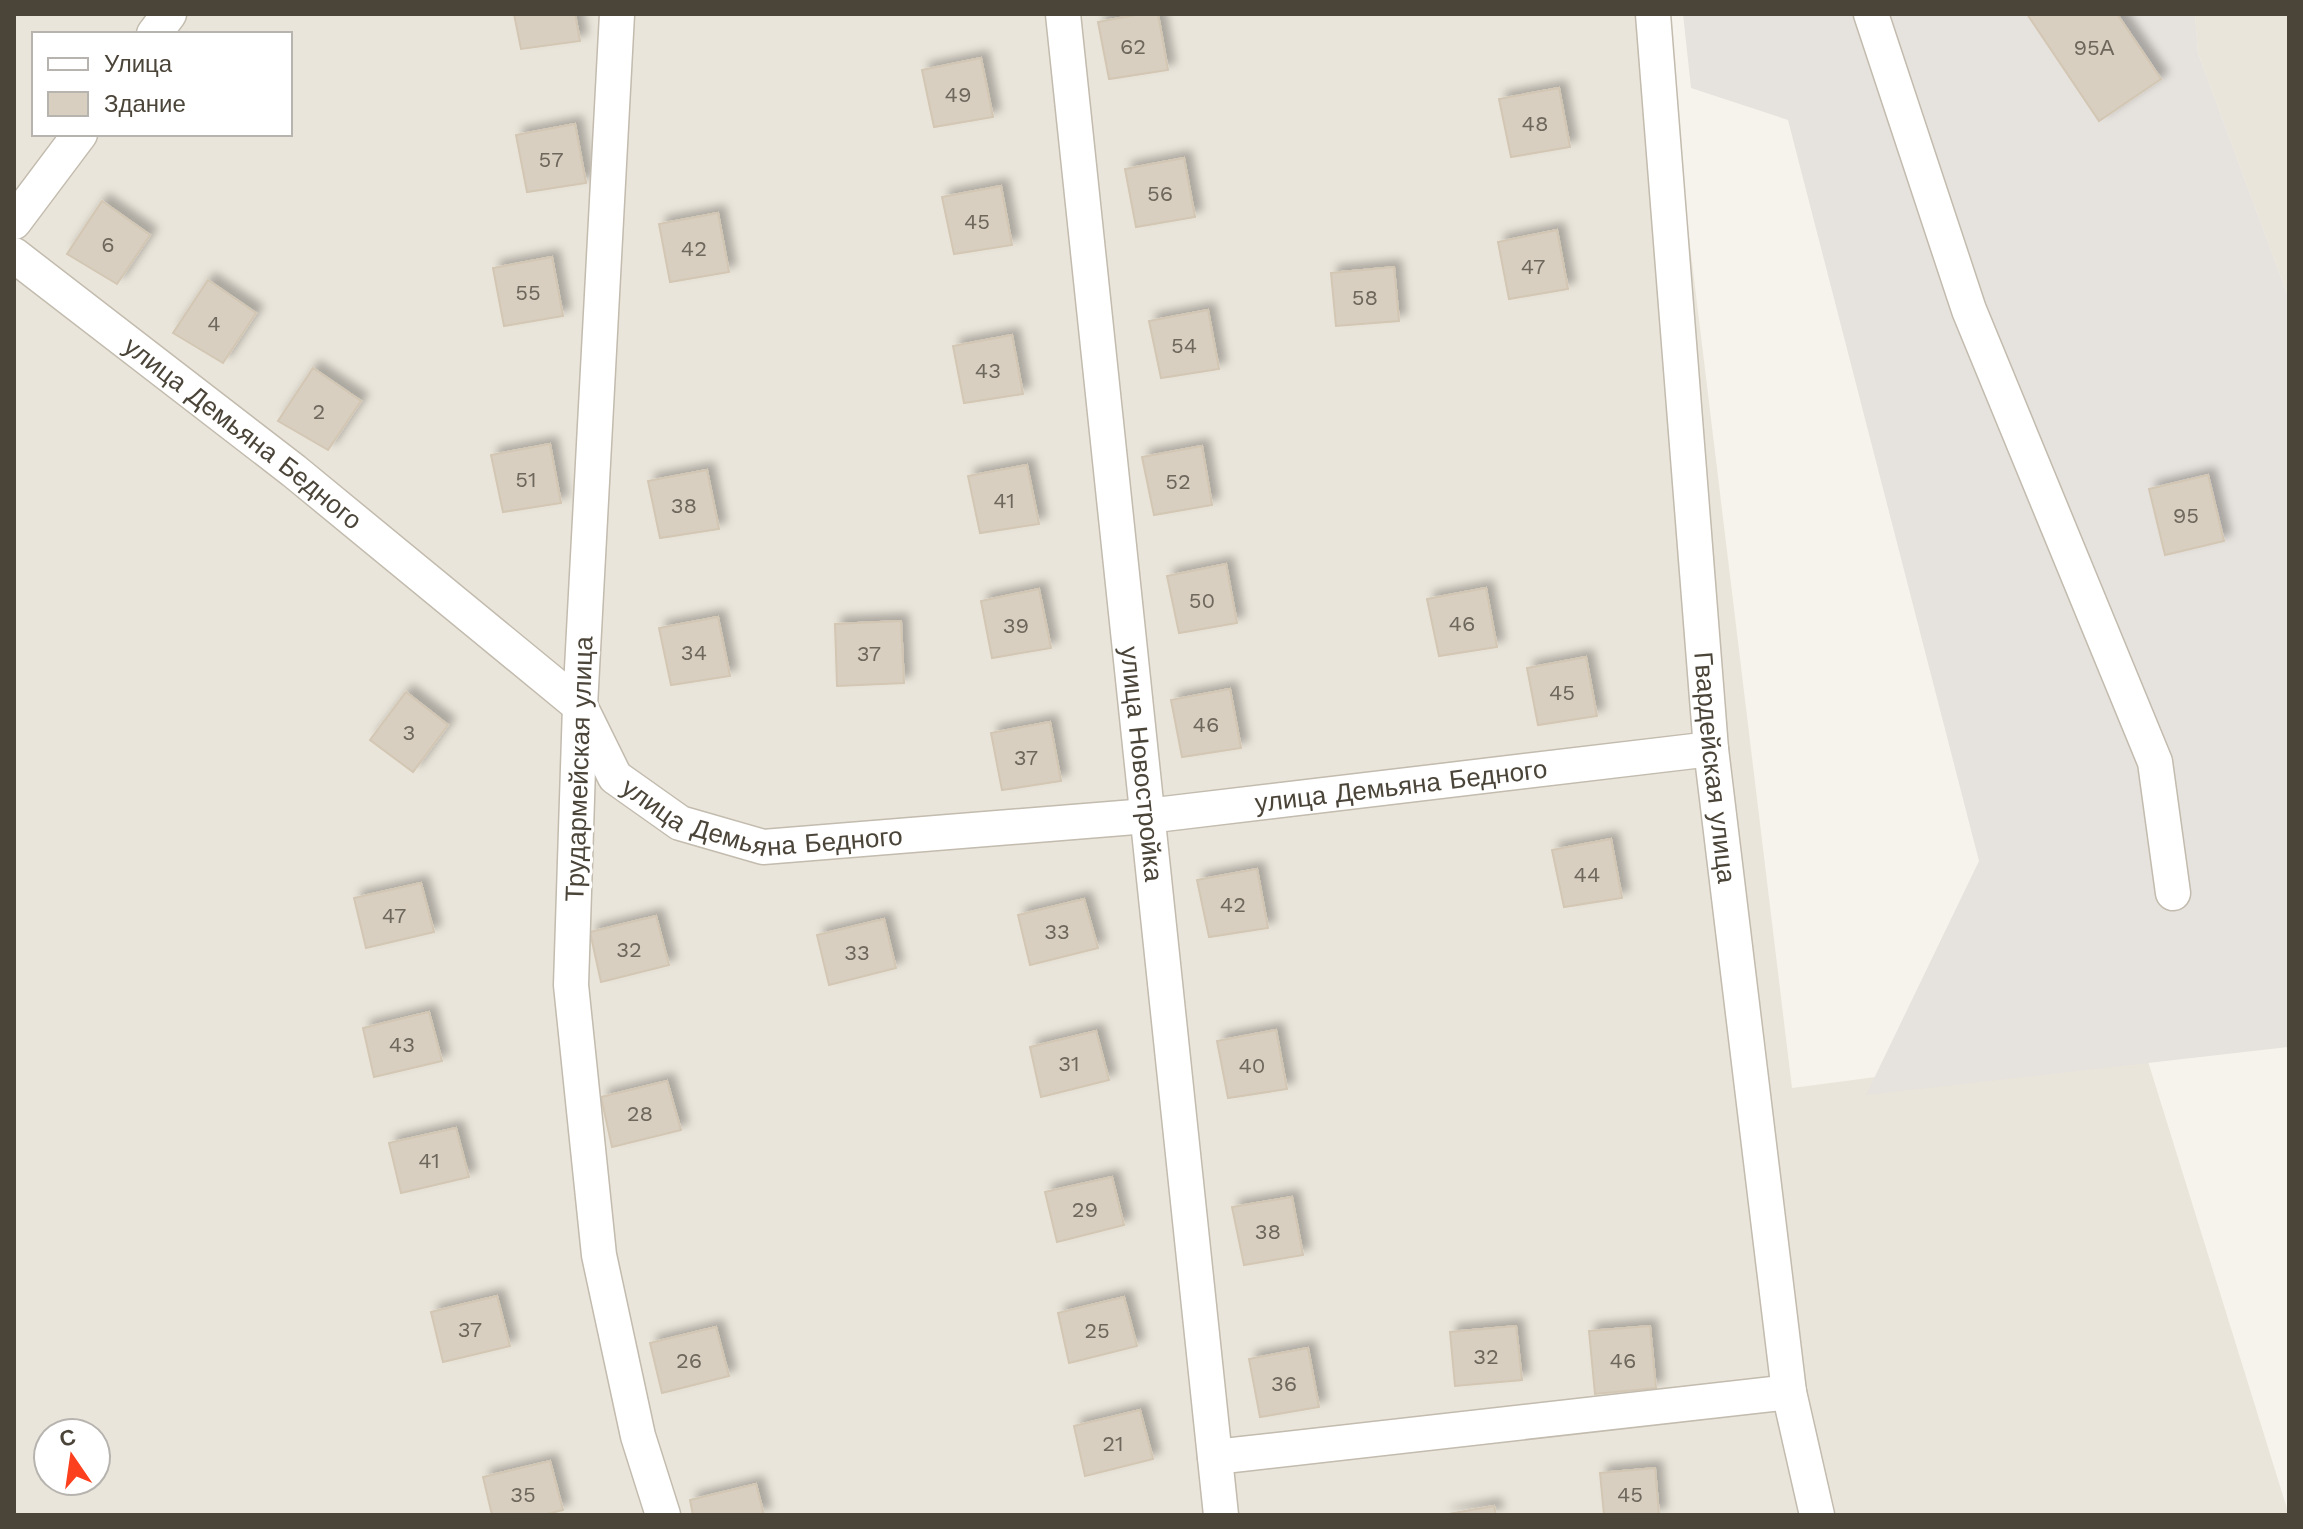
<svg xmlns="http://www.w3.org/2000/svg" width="2303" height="1529" font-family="'Work Sans',sans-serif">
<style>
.residential{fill:#eae5da;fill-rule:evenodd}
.industrial{fill:#e6e2dd}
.building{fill:#d8cfc1;stroke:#d3c7b4;stroke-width:2;filter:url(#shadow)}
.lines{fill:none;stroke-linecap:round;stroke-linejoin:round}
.minor-casing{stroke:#c2bbae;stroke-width:37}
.minor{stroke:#fff;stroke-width:34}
.labels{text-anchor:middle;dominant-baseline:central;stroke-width:6;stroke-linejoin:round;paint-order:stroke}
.number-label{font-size:22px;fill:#6e675b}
.street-label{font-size:26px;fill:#4b4439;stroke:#fff}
</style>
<defs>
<filter id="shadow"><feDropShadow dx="7" dy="-7" stdDeviation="4" flood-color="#0004"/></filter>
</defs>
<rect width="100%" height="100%" fill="#f6f3ec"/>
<!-- residential -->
<g class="residential">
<path d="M14,14H1662L1792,1088L2142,1042L2289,1515H14ZM34,34H290V134H34ZM48,1433H96V1481H48Z"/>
<path d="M2195,14H2289V299L2198,53Z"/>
</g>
<!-- industrial -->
<path class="industrial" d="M1683,14H2195L2198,53L2289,299V1047L1866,1095L1979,861L1788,120L1691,88Z"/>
<!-- building -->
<g class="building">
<path d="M514,14H575L580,41L521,49Z"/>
<path d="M1141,14H1158L1168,70L1109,79L1098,22Z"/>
<path d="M2027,14H2117L2161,79L2099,121Z"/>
<path d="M981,58L993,117L934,127L922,70Z"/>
<path d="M1559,88L1570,147L1511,157L1499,99Z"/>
<path d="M575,124L586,183L527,192L516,135Z"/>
<path d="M1184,158L1195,217L1136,227L1125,169Z"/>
<path d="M1001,186L1012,245L954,254L942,197Z"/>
<path d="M102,201L150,235L117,284L67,254Z"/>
<path d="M718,213L729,272L670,282L659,224Z"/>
<path d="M1557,230L1568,289L1509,299L1498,242Z"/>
<path d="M552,257L563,316L504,326L493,268Z"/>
<path d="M1394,267L1399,321L1336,326L1331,273Z"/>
<path d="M208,280L256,313L223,363L173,333Z"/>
<path d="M1208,310L1219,369L1161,378L1149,321Z"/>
<path d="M1012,335L1023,394L964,403L953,346Z"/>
<path d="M313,368L361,401L328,450L278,421Z"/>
<path d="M550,444L561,503L503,512L491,455Z"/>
<path d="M1202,446L1212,505L1154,515L1142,457Z"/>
<path d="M1027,465L1039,524L980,533L968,476Z"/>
<path d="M707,470L719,529L660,538L648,481Z"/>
<path d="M2208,475L2224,541L2165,555L2149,489Z"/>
<path d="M1226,564L1237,623L1179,633L1167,576Z"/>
<path d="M1486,588L1497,647L1439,656L1427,599Z"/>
<path d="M1039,589L1051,648L992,658L981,601Z"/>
<path d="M718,617L730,676L671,685L659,628Z"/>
<path d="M901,621L904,683L837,686L835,624Z"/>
<path d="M1586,657L1597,716L1538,725L1527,668Z"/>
<path d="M1230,689L1241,748L1182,757L1171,700Z"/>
<path d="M406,692L448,725L413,772L370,740Z"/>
<path d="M1050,722L1061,781L1002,790L991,733Z"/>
<path d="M1611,839L1622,898L1564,907L1552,850Z"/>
<path d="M1257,869L1268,928L1209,937L1197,880Z"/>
<path d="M421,883L434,932L366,948L354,898Z"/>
<path d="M1084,899L1098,948L1030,965L1018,915Z"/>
<path d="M656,916L669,965L601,982L590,932Z"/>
<path d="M884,919L896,968L829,985L817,935Z"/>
<path d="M429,1012L442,1061L374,1077L363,1028Z"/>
<path d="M1276,1030L1287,1089L1228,1098L1217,1041Z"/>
<path d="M1096,1031L1109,1080L1041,1097L1030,1047Z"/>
<path d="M667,1081L681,1130L612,1147L601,1097Z"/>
<path d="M456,1128L469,1177L401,1193L389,1143Z"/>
<path d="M1112,1177L1124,1225L1057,1242L1045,1192Z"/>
<path d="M1292,1197L1303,1255L1244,1265L1232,1207Z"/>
<path d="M497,1296L510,1346L443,1362L431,1312Z"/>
<path d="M1124,1297L1137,1346L1069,1363L1058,1313Z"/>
<path d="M1516,1326L1522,1380L1455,1386L1450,1332Z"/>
<path d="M1650,1326L1656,1388L1595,1394L1589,1331Z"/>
<path d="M716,1327L729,1376L662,1393L650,1343Z"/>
<path d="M1308,1348L1319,1407L1260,1417L1249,1359Z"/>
<path d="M1140,1410L1153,1459L1085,1476L1074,1426Z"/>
<path d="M550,1461L563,1510L543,1515H492L483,1477Z"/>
<path d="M1655,1468L1659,1515H1604L1600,1473Z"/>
<path d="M756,1484L764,1515H693L690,1500Z"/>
<path d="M1494,1506L1496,1515H1443Z"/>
</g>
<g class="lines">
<!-- minor casing -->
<g class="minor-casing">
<g id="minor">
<path d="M617,14L580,706L571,985L599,1255L638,1436L663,1515"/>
<path id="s1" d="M1063,14L1221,1515"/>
<path id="s2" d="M1653,14L1711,749L1789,1392L1817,1515"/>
<path d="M1871,14L1969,310L2155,762L2173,893"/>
<path d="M154,34L169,14"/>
<path d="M14,222L80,134"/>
<path id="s3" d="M14,255L294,471L580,706L615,777L680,823L763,847L1147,816L1711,749"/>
<path d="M1215,1457L1789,1392"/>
</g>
</g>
<!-- minor -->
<use href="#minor" class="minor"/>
</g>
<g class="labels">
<!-- number labels -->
<g class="number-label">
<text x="1133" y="46">62</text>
<text x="2094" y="47">95А</text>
<text x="958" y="94">49</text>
<text x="1535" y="123">48</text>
<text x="551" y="159">57</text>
<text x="1160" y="193">56</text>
<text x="977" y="221">45</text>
<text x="108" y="244">6</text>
<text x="694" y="248">42</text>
<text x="1533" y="266">47</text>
<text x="528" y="292">55</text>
<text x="1365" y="297">58</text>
<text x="214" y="323">4</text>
<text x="1184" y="345">54</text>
<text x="988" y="370">43</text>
<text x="319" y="411">2</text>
<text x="526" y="479">51</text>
<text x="1178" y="481">52</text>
<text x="1004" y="500">41</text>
<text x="684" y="505">38</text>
<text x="2186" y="515">95</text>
<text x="1202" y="600">50</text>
<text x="1462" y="623">46</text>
<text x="1016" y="625">39</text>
<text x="694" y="652">34</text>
<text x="869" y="653">37</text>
<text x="1562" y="692">45</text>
<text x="1206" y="724">46</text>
<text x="409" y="732">3</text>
<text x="1026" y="757">37</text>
<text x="1587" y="874">44</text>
<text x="1233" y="904">42</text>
<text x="394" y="915">47</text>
<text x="1057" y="931">33</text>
<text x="629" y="949">32</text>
<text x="857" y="952">33</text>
<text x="402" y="1044">43</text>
<text x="1069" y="1063">31</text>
<text x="1252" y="1065">40</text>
<text x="640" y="1113">28</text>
<text x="429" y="1160">41</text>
<text x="1085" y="1209">29</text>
<text x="1268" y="1231">38</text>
<text x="470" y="1329">37</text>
<text x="1097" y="1330">25</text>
<text x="1486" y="1356">32</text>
<text x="689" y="1360">26</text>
<text x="1623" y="1360">46</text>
<text x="1284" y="1383">36</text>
<text x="1113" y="1443">21</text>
<text x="523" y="1494">35</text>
<text x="1630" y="1494">45</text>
</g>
<!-- street labels -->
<g class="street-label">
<text stroke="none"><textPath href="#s3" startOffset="290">улица Демьяна Бедного</textPath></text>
<text stroke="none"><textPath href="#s1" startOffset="754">улица Новостройка</textPath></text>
<text stroke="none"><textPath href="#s2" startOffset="756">Гвардейская улица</textPath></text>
<text transform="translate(579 769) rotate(-88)">Трудармейская улица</text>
<text stroke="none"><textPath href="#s3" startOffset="1610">улица Демьяна Бедного</textPath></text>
<text stroke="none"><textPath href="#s3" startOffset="962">улица Демьяна Бедного</textPath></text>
</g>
</g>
<!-- border -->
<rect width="2303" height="1529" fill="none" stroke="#4b4439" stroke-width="32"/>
<!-- legend -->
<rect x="32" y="32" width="260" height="104" fill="#ffffff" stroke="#b7b4b0" stroke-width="2"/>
<rect x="48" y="58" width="40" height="12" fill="#ffffff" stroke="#b7b4b0" stroke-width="2"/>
<text x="104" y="72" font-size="24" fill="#4b4439">Улица</text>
<rect x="48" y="92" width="40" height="24" fill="#d8cfc1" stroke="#b7b4b0" stroke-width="2"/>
<text x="104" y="112" font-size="24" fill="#4b4439">Здание</text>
<!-- north arrow -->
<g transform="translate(72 1457) rotate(347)"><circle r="38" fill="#ffffff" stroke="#b7b4b0" stroke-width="2"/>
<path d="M0-6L14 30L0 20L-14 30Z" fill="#fc3f1d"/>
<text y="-12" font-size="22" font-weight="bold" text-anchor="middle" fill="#4b4439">С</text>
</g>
</svg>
